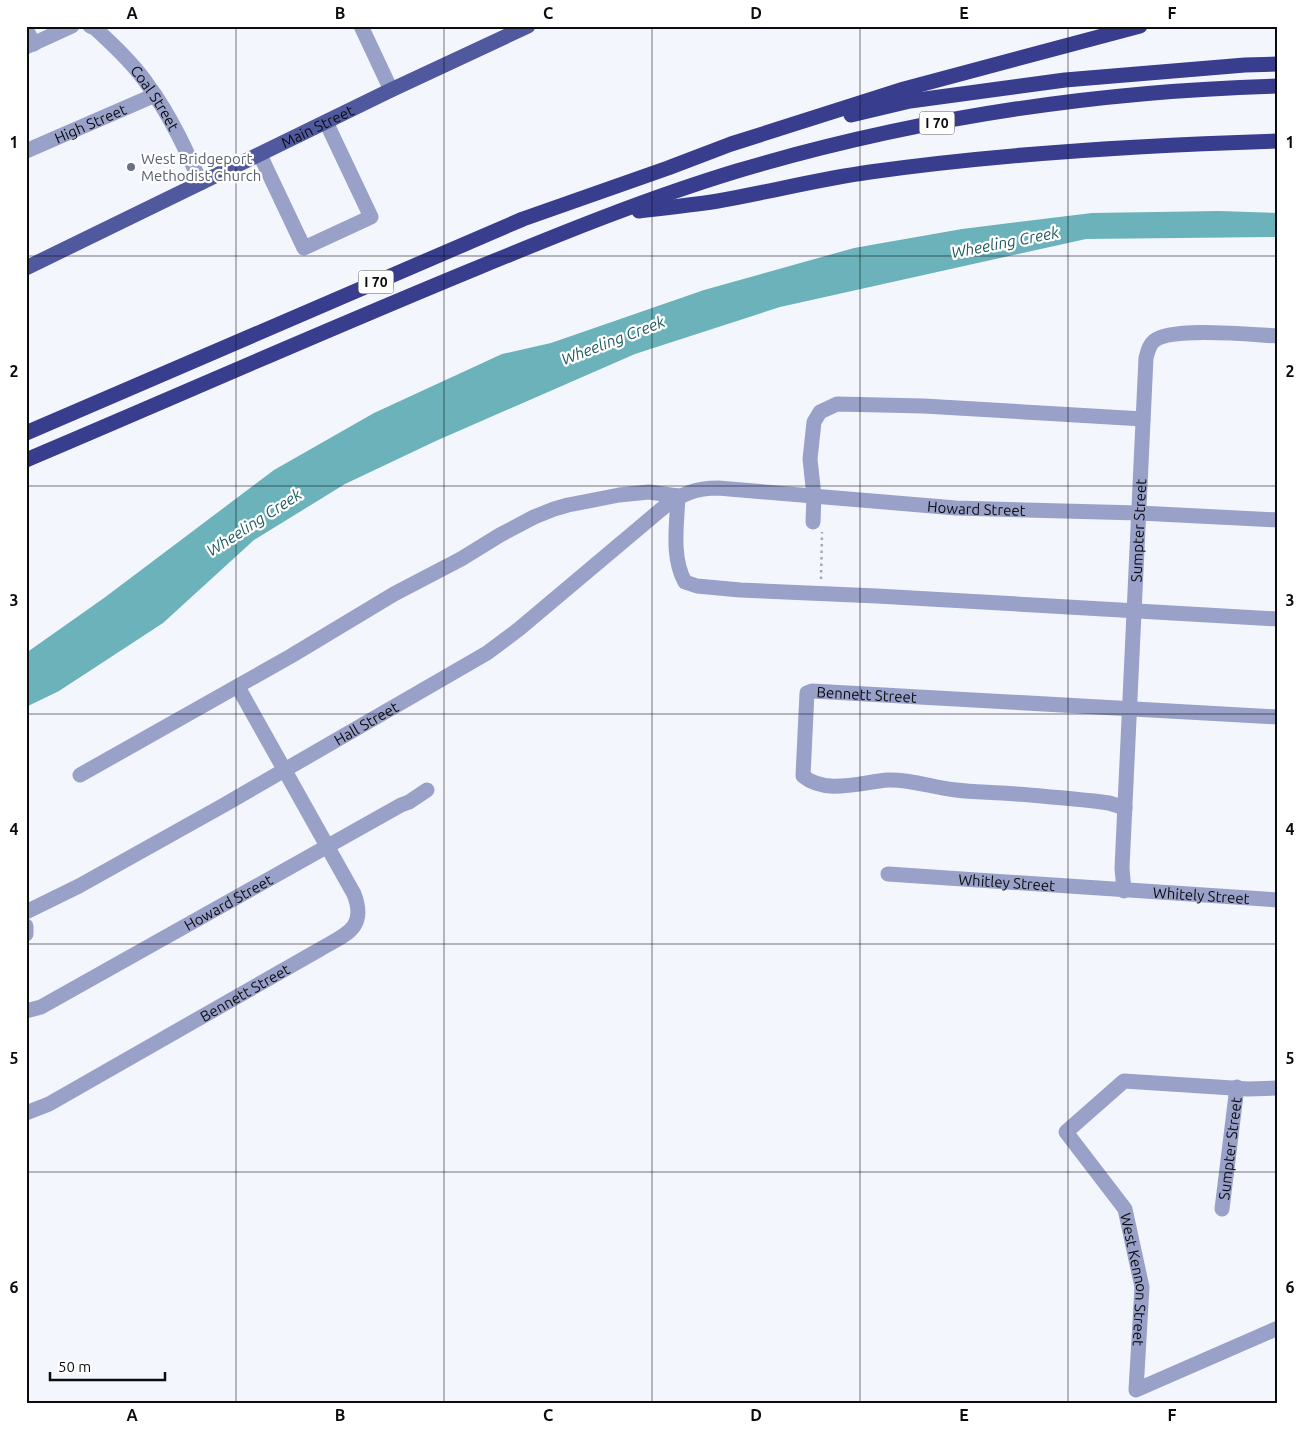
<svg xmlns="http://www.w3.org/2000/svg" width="1304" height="1429" font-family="Ubuntu,sans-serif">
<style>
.water{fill:#6bb2ba}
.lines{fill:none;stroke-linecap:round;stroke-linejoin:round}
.path{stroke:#a6a8ad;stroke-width:2.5;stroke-dasharray:2.5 4;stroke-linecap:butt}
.minor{stroke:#99a1c9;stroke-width:15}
.major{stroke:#50589e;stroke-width:15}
.highway{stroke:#383d8e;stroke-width:15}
.grid{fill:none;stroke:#0b0c0e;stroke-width:1;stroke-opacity:0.55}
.worship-dot{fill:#6b7280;stroke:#fff;stroke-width:2}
.labels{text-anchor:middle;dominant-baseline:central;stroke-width:4.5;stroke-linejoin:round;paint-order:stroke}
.shield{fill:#fff;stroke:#545556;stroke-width:1}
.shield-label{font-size:14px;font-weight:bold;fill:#0b0c0e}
.street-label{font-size:15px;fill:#0b0c0e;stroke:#fff}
.worship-label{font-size:15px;fill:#5b616d;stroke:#fff;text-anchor:start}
.water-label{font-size:16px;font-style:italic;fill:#1f5b61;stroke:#fff}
.neatline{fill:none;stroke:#0b0c0e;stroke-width:2}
.grid-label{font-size:16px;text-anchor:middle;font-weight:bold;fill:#0b0c0e}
</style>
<rect width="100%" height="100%" fill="#f4f6fd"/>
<!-- water -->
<path class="water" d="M1219,211L1278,213V237L1086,239L780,307L635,354L438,440L345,484L254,540L163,623L59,691L26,707V653L104,598L274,470L374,413L502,354L551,343L704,290L854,248L962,229L1092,213Z"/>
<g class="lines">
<!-- path -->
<path class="path" d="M821,579L822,532"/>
<!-- minor -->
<g class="minor">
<path id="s1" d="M90,26L95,28C114,46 135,65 150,88C171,117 186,150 201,183"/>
<path d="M361,26L391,90"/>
<path d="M26,29L34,44"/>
<path d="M26,47L72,26"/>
<path id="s2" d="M26,151L155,95"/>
<path d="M260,155L304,248L371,217L326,122"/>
<path d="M678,496C677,524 671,557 685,582L697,586L740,590L877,596L1278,619"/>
<path d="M813,522L814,496L810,459L814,422L820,412L837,404L924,406L1143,419"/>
<path d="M80,775L291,656L394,594L461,559L500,535L534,517L554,509L568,505L619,495L649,492L678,496"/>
<path id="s3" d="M1125,808L1109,803L1094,801C1064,798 1033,795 1002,793C987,792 972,792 956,790C934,788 911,779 888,780C861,782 826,795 803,776L807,693L812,691L1278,717"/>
<path id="s4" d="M888,874L1278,900"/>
<path id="s5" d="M1124,891L1122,868L1146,358C1148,351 1149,345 1154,341C1171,326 1254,335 1278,336"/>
<path id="s6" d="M26,912L79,886L224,805L487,653L519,629L664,507C681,494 696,488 718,488L956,508L1139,513L1278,520"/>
<path d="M26,926V934"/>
<path id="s7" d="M26,1011L41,1007L401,805L409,802L427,790"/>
<path id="s8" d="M1278,1088L1248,1089L1124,1081L1066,1132L1125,1209L1142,1287L1136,1390L1278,1328"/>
<path id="s9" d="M26,1113L49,1104L317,951C343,935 368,930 354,894L238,687"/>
<path id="s10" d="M1222,1209L1237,1087"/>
</g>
<!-- major -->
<path class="major" id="s11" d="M26,268L391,90L528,26"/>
<!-- highway -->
<g class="highway">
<path d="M851,115L910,101L1065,80L1245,65L1278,64"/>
<path d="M639,211C665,208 692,205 718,201C769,192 819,179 870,172C1006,153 1141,145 1278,141"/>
<path d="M26,433L523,219L668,168L731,144L904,89L1140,26"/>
<path d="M26,460C177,396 326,330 477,268C562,233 648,198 737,171C912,119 1095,91 1278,86"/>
</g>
</g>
<!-- grid -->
<path class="grid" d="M236,26V1403M444,26V1403M652,26V1403M860,26V1403M1068,26V1403M26,256H1278M26,486H1278M26,714H1278M26,944H1278M26,1172H1278"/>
<!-- markers -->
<circle class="worship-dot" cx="131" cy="167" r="5"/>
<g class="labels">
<!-- shield labels -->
<g class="shield">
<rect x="919.5" y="111.5" width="35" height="23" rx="4"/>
<rect x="358.5" y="270.5" width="35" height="23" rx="4"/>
</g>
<g class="shield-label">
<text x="937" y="123">I 70</text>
<text x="376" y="282">I 70</text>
</g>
<!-- street labels -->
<g class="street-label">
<text stroke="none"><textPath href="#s1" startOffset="98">Coal Street</textPath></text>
<text stroke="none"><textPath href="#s2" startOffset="70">High Street</textPath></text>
<text stroke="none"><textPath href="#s11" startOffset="324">Main Street</textPath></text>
<text stroke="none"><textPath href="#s6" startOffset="1076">Howard Street</textPath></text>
<text stroke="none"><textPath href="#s5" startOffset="361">Sumpter Street</textPath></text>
<text stroke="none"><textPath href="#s3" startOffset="470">Bennett Street</textPath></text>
<text stroke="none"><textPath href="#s6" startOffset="389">Hall Street</textPath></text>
<text stroke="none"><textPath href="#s4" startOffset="119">Whitley Street</textPath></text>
<text stroke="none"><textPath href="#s4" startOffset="314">Whitely Street</textPath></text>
<text stroke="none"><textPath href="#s7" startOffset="230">Howard Street</textPath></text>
<text stroke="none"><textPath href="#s9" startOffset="250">Bennett Street</textPath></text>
<text stroke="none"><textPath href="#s10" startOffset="61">Sumpter Street</textPath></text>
<text stroke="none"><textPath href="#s8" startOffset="400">West Kennon Street</textPath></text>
</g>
<!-- worship labels -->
<g class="worship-label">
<text x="141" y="158">West Bridgeport<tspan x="141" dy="17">Methodist Church</tspan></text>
</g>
<!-- water labels -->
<g class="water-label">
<text transform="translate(1005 242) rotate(-11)">Wheeling Creek</text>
<text transform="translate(613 340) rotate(-21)">Wheeling Creek</text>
<text transform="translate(254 522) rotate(-33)">Wheeling Creek</text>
</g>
</g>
<!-- border -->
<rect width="1304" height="1429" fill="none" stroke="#ffffff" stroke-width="55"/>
<!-- scale -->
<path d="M50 1372v8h115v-8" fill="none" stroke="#0b0c0e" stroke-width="2.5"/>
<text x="58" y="1372" font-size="15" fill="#0b0c0e" stroke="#ffffff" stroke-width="4" paint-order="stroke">50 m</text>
<rect x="28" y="28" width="1248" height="1374" class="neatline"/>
<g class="grid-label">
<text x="132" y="19">A</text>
<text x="340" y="19">B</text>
<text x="548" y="19">C</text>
<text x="756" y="19">D</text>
<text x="964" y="19">E</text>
<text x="1172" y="19">F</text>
<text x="14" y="148">1</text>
<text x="1290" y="148">1</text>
<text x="14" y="377">2</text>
<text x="1290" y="377">2</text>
<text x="14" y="606">3</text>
<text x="1290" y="606">3</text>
<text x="14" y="835">4</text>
<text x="1290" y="835">4</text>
<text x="14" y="1064">5</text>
<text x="1290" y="1064">5</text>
<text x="14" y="1293">6</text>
<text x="1290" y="1293">6</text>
<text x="132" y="1421">A</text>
<text x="340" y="1421">B</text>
<text x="548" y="1421">C</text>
<text x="756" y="1421">D</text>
<text x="964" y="1421">E</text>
<text x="1172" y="1421">F</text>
</g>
</svg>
